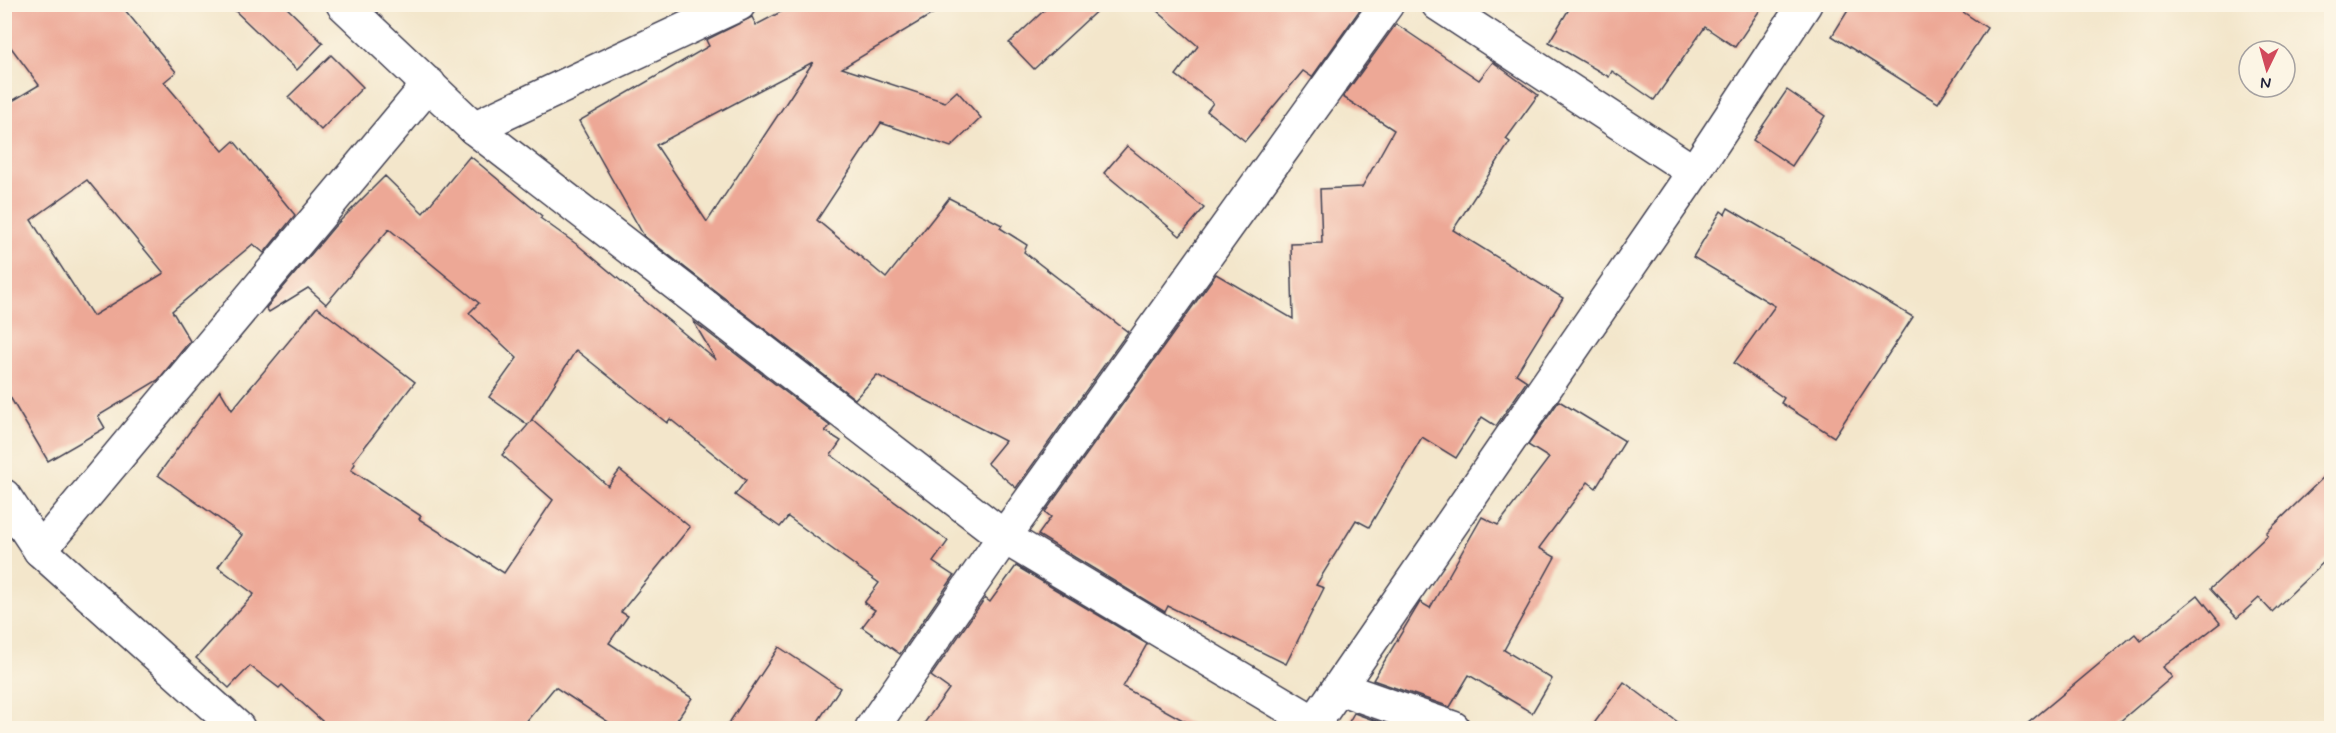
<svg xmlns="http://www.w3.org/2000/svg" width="2336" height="733" font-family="Mynerve,sans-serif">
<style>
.building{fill:#eda896;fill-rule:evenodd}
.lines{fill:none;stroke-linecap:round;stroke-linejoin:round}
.street-casing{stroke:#413f51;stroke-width:36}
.street{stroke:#fff;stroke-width:33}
</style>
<rect width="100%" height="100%" fill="#fcf5e5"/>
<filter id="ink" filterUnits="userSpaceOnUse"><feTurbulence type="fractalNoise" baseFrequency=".0167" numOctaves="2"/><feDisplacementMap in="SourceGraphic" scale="12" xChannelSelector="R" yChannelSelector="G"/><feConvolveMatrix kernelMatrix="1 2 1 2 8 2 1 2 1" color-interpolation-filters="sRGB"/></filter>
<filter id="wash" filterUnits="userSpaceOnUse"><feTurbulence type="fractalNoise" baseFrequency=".008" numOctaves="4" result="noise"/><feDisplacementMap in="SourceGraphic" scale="24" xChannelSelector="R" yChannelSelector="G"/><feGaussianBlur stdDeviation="1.35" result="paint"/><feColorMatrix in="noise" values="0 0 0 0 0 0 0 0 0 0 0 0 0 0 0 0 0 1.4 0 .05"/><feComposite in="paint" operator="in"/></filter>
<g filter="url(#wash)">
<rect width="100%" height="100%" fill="#f3e6cb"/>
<g id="blocks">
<!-- building -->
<g class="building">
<path d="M4,4H120L176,72L164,82L223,151L234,141L295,215L264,253L253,244L172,311L190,341L158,380L98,416L105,428L48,461L4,387V106L39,85L4,38ZM87,180L164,273L93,316L31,220Z"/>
<path d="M228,4H283L323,43L297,70Z"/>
<path d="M796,4H949L842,68L945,102L957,91L981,118L951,147L881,123L817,220L886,278L949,198L1002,225L1000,228L1027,245L1024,252L1128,332L1016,488L987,463L1005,441L877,375L855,399L644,236L579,121L709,46L706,40L752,17L756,25ZM813,62L788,100L707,222L656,145Z"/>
<path d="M1051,4H1104L1034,69L1009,43Z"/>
<path d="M1149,4H1364L1312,77L1303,71L1245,141L1207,111L1213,103L1176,75L1198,46Z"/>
<path d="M1572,4H1764L1735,47L1705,27L1654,100L1612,71L1609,77L1549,42Z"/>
<path d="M1852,4H1951L1987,28L1938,103L1832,36Z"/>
<path d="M1396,24L1479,80L1493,62L1538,95L1506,139L1510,142L1453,230L1563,298L1516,374L1527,381L1496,426L1482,417L1456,458L1422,437L1369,527L1356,520L1316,585L1324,588L1286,664L1168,606L1165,612L1038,535L1051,517L1045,512L1216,274L1293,319L1291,244L1322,243L1320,189L1362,187L1394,130L1343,97Z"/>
<path d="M331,55L363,87L321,130L288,97Z"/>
<path d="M1787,90L1825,116L1792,166L1753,140Z"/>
<path d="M1127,146L1204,208L1180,236L1104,173Z"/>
<path d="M470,156L542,216L540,218L579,246L716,360L693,321L830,426L825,431L841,441L831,455L948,541L933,562L954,576L900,654L862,627L875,610L864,603L879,583L788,517L780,527L735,495L746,480L670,419L667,423L576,350L529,424L532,420L608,486L620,470L690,527L621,612L628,616L609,643L692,698L671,729H619L555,687L520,729H331L282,685L279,688L250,666L229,688L196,658L254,594L218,567L242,535L158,475L220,390L232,410L317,307L415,382L353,462L355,464L351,470L421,516L419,519L504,573L553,500L502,455L528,425L489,397L517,358L469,313L479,303L389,229L326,304L308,288L269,312L266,308L334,227L385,176L423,213Z"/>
<path d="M1728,208L1913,317L1834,437L1781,403L1784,398L1734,363L1775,306L1693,257L1721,211L1725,214Z"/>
<path d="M1559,401L1625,441L1596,488L1588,482L1539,548L1555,557L1504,650L1552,679L1532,713L1469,675L1450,707L1373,680L1420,602L1430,608L1482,517L1498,525L1549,458L1528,445Z"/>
<path d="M2331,470V555L2272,612L2259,598L2237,618L2210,589L2268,535L2266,533Z"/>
<path d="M1016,566L1147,644L1123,687L1199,729H920L949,689L931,676L985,598L990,602Z"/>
<path d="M2198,595L2220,623L2163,667L2172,677L2111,729H2021L2135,634L2141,641Z"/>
<path d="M779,647L840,688L813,729H725Z"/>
<path d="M1624,682L1687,729H1590Z"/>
<path d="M1354,713L1398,729H1345Z"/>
</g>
</g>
</g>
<g filter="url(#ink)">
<use href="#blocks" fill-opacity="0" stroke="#413f51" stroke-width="1.5"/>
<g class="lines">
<!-- street casing -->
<g class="street-casing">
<g id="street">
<path d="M343,4L474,128L1004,537L1315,723"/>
<path d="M1438,4L1694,172"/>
<path d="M474,128L739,4"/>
<path d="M4,496L40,550L238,728"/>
<path d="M40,550L429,84"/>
<path d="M1339,688L1453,728"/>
<path d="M872,728L1004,537L1387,4"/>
<path d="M1311,728L1694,172L1805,4"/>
</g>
</g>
<!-- street -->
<use href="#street" class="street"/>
</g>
</g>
<!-- margin -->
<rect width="2336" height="733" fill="none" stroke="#fcf5e5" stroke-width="24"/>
<!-- north arrow -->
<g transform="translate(2267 69) rotate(185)"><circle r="28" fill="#fcf5e5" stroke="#a5a1a1" stroke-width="1.5"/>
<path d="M0-4.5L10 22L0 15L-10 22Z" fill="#d1495b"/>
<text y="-9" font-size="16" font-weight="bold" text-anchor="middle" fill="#22223b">N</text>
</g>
</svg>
